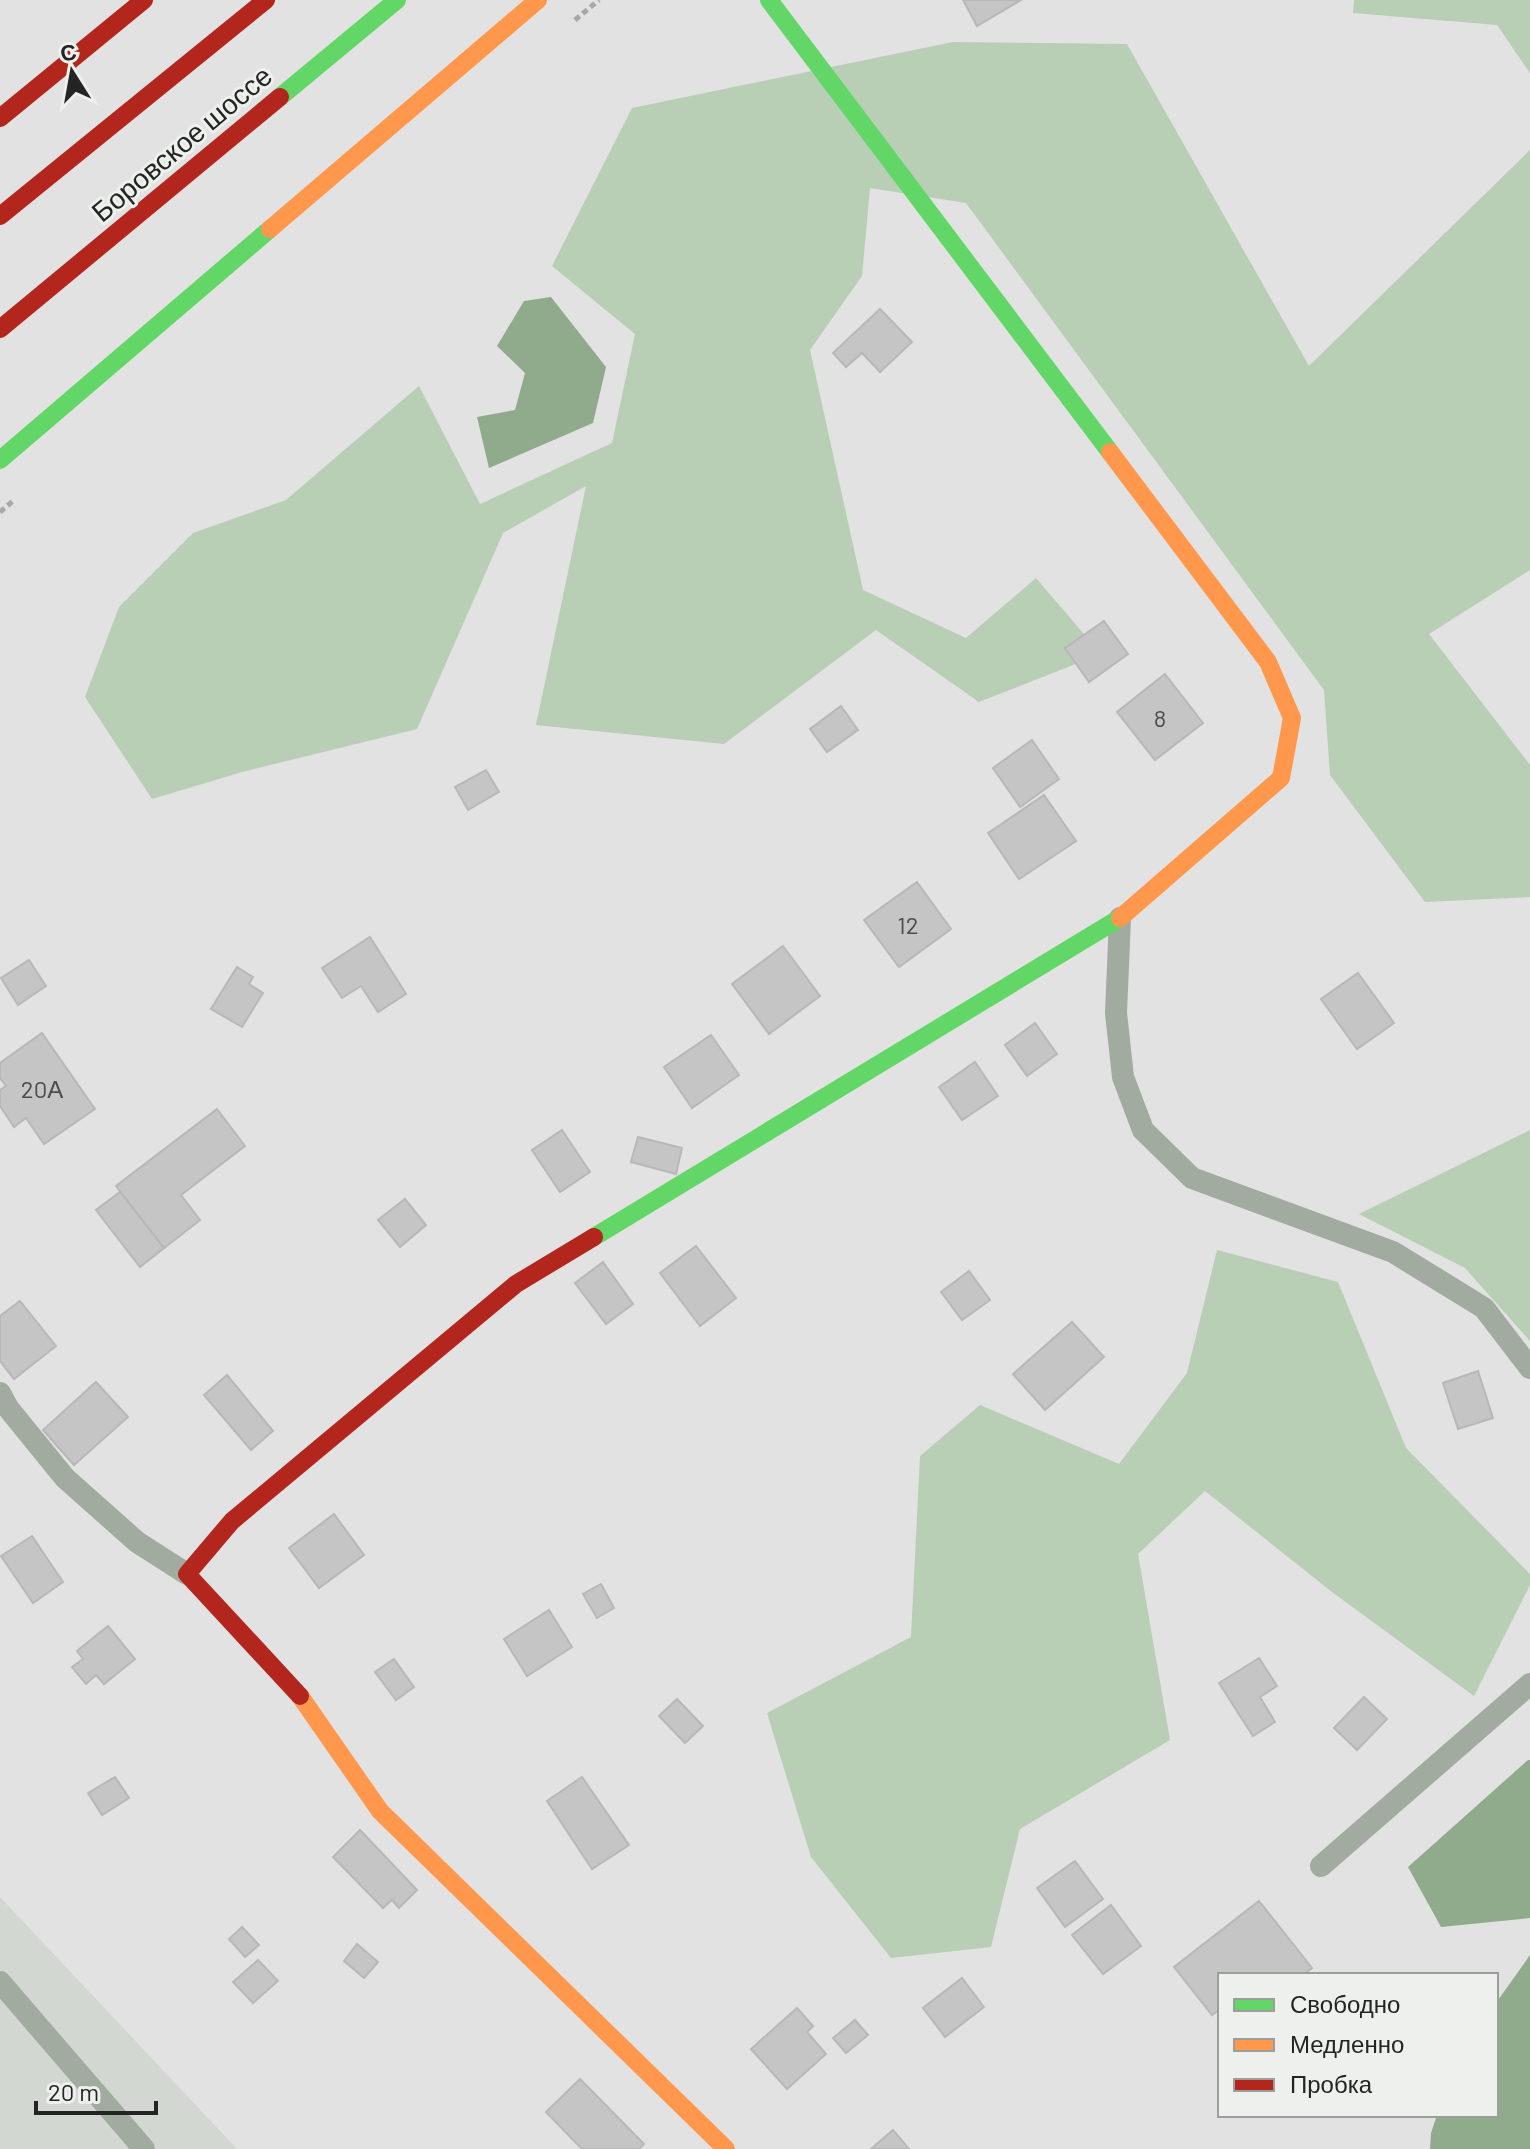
<svg xmlns="http://www.w3.org/2000/svg" width="1530" height="2149" font-family="Barlow,sans-serif">
<style>
.built{fill:#d2d7d1}
.green{fill:#b8ceb5}
.water{fill:#90aa8c}
.building{fill:#c4c5c4;stroke:#b7b8b7;stroke-width:2}
.lines{fill:none;stroke-linecap:round;stroke-linejoin:round}
.path{stroke:#a5aaa4;stroke-width:5;stroke-dasharray:6 4;stroke-linecap:butt}
.lane{stroke:#a2aba0;stroke-width:22}
.fast{stroke:#63d668;stroke-width:18}
.slow{stroke:#ff974d;stroke-width:18}
.jam{stroke:#b3261e;stroke-width:18}
.labels{text-anchor:middle;dominant-baseline:central;stroke-width:6;stroke-linejoin:round;paint-order:stroke}
.number-label{font-size:24px;fill:#4b4c4b}
.street-label{font-size:28px;fill:#232423;stroke:#edf0ed}
</style>
<rect width="100%" height="100%" fill="#e1e2e1"/>
<!-- built -->
<path class="built" d="M0,1897L237,2149H0Z"/>
<!-- green -->
<g class="green">
<path d="M1354,0H1530V73L1497,25L1353,13Z"/>
<path d="M953,42L1127,44L1309,366L1530,150V570L1429,634L1530,765V897L1425,902L1330,775L1324,690L966,203L870,188L862,276L810,350L863,590L966,638L1036,578L1101,654L979,702L876,630L724,744L536,725L586,486L503,533L417,729L242,772L152,799L85,697L119,607L193,533L286,500L419,386L480,504L612,443L635,334L552,266L632,108Z"/>
<path d="M1530,1130V1341L1465,1268L1359,1214Z"/>
<path d="M1217,1250L1338,1282L1406,1448L1530,1574V1585L1474,1696L1332,1592L1205,1491L1138,1554L1170,1740L1020,1829L991,1947L891,1958L811,1857L767,1713L911,1637L920,1456L980,1405L1119,1464L1187,1373Z"/>
</g>
<!-- water -->
<g class="water">
<path d="M551,297L606,367L593,423L489,468L477,417L515,410L525,373L497,346L524,301Z"/>
<path d="M1528,1760H1530V1918L1441,1927L1408,1867Z"/>
<path d="M1530,1955V2149H1430L1431,2133L1437,2115H1496V2003Z"/>
</g>
<!-- building -->
<g class="building">
<path d="M963,0H1021L977,26Z"/>
<path d="M880,309L912,342L880,372L862,353L846,367L833,353Z"/>
<path d="M1104,621L1128,654L1089,682L1065,648Z"/>
<path d="M1165,674L1203,723L1155,760L1117,712Z"/>
<path d="M841,706L858,730L827,752L810,729Z"/>
<path d="M1032,740L1059,779L1020,807L993,768Z"/>
<path d="M486,770L499,792L468,810L455,787Z"/>
<path d="M1044,795L1076,841L1019,879L988,833Z"/>
<path d="M917,882L951,929L899,967L864,920Z"/>
<path d="M370,937L406,994L378,1012L361,986L342,998L322,968Z"/>
<path d="M783,946L820,996L769,1034L732,984Z"/>
<path d="M29,960L46,986L18,1005L1,978Z"/>
<path d="M237,967L253,977L249,984L263,993L242,1027L211,1009Z"/>
<path d="M1358,973L1394,1023L1357,1049L1321,999Z"/>
<path d="M1035,1023L1057,1054L1027,1076L1005,1045Z"/>
<path d="M42,1033L95,1109L44,1144L26,1118L14,1127L0,1106V1090L6,1086L0,1078V1063Z"/>
<path d="M711,1035L739,1075L692,1108L664,1067Z"/>
<path d="M975,1062L998,1096L962,1120L939,1087Z"/>
<path d="M217,1109L245,1146L181,1195L200,1220L164,1248L116,1186Z"/>
<path d="M562,1130L590,1172L560,1192L532,1150Z"/>
<path d="M638,1137L682,1148L676,1174L631,1162Z"/>
<path d="M120,1192L164,1248L140,1267L96,1210Z"/>
<path d="M405,1199L426,1225L400,1247L378,1220Z"/>
<path d="M696,1246L736,1298L700,1326L660,1273Z"/>
<path d="M603,1262L633,1304L606,1324L575,1283Z"/>
<path d="M969,1271L990,1300L962,1320L941,1292Z"/>
<path d="M20,1301L56,1346L14,1379L0,1361V1316Z"/>
<path d="M1072,1322L1104,1357L1045,1410L1013,1374Z"/>
<path d="M1478,1371L1493,1418L1458,1429L1443,1383Z"/>
<path d="M227,1375L273,1431L251,1450L204,1395Z"/>
<path d="M96,1382L128,1417L74,1465L43,1430Z"/>
<path d="M334,1514L364,1555L319,1588L289,1548Z"/>
<path d="M32,1536L63,1582L33,1603L1,1556Z"/>
<path d="M601,1584L614,1608L597,1618L583,1594Z"/>
<path d="M549,1610L572,1647L527,1676L504,1639Z"/>
<path d="M108,1626L135,1659L104,1684L96,1675L86,1684L72,1667L83,1659L77,1651Z"/>
<path d="M1259,1658L1277,1686L1260,1697L1275,1722L1253,1736L1219,1683Z"/>
<path d="M394,1659L414,1687L396,1700L375,1672Z"/>
<path d="M1364,1697L1387,1719L1357,1750L1334,1728Z"/>
<path d="M677,1699L703,1726L685,1743L659,1716Z"/>
<path d="M115,1777L129,1798L102,1815L88,1793Z"/>
<path d="M582,1777L629,1845L592,1869L547,1801Z"/>
<path d="M360,1830L417,1890L399,1908L392,1900L383,1908L333,1857Z"/>
<path d="M1075,1861L1103,1899L1065,1927L1037,1888Z"/>
<path d="M1259,1901L1312,1968L1303,1975H1220V2009L1212,2015L1174,1967Z"/>
<path d="M1111,1905L1141,1946L1103,1974L1072,1935Z"/>
<path d="M242,1927L259,1945L245,1957L229,1939Z"/>
<path d="M357,1944L378,1962L364,1978L344,1961Z"/>
<path d="M258,1960L278,1981L253,2003L233,1982Z"/>
<path d="M962,1978L984,2007L945,2037L923,2008Z"/>
<path d="M797,2008L813,2026L807,2032L826,2054L787,2089L751,2049Z"/>
<path d="M855,2020L868,2035L846,2053L833,2038Z"/>
<path d="M580,2079L644,2144L639,2149H582L546,2112Z"/>
<path d="M893,2130L909,2149H871Z"/>
</g>
<g class="lines">
<!-- path -->
<g class="path">
<path d="M575,20L599,0"/>
<path d="M0,512L14,500"/>
</g>
<!-- lane -->
<g class="lane">
<path d="M1120,918L1116,1013L1123,1077L1143,1130L1192,1178L1393,1252L1484,1308L1530,1368"/>
<path d="M0,1393L8,1408L65,1478L137,1542L187,1574"/>
<path d="M1321,1866L1530,1684"/>
<path d="M0,1982L144,2149"/>
</g>
<!-- fast -->
<g class="fast">
<path d="M769,0L1110,452"/>
<path d="M280,97L397,0"/>
<path d="M0,460L270,229"/>
<path d="M594,1237L1120,918"/>
</g>
<!-- slow -->
<g class="slow">
<path d="M270,229L538,0"/>
<path d="M1110,452L1268,662L1292,718L1281,778L1120,918"/>
<path d="M300,1696L380,1811L726,2149"/>
</g>
<!-- jam -->
<g class="jam">
<path d="M0,118L144,0"/>
<path d="M0,216L266,0"/>
<path d="M0,329L280,97"/>
<path d="M300,1696L187,1574L232,1521L516,1284L594,1237"/>
</g>
</g>
<g class="labels">
<!-- number labels -->
<g class="number-label">
<text x="1160" y="717">8</text>
<text x="908" y="924">12</text>
<text x="42" y="1088">20А</text>
</g>
<!-- street labels -->
<g class="street-label">
<text transform="translate(181 143) rotate(-40)">Боровское шоссе</text>
</g>
</g>
<!-- legend -->
<rect x="1218" y="1973" width="280" height="144" fill="#edf0ed" stroke="#9c9e9c" stroke-width="2"/>
<rect x="1234" y="1999" width="40" height="12" fill="#63d668" stroke="#9c9e9c" stroke-width="2"/>
<text x="1290" y="2013" font-size="24" fill="#232423">Свободно</text>
<rect x="1234" y="2039" width="40" height="12" fill="#ff974d" stroke="#9c9e9c" stroke-width="2"/>
<text x="1290" y="2053" font-size="24" fill="#232423">Медленно</text>
<rect x="1234" y="2079" width="40" height="12" fill="#b3261e" stroke="#9c9e9c" stroke-width="2"/>
<text x="1290" y="2093" font-size="24" fill="#232423">Пробка</text>
<!-- north arrow -->
<g transform="translate(72 72) rotate(349)" stroke="#edf0ed" stroke-width="6" paint-order="stroke">
<path d="M0-6L14 30L0 20L-14 30Z" fill="#232423"/>
<text y="-12" font-size="22" font-weight="bold" text-anchor="middle" fill="#232423">С</text>
</g>
<!-- scale -->
<path d="M36 2101v12h120v-12" fill="none" stroke="#232423" stroke-width="4"/>
<text x="48" y="2101" font-size="24" fill="#232423" stroke="#edf0ed" stroke-width="6" paint-order="stroke">20 m</text>
</svg>
